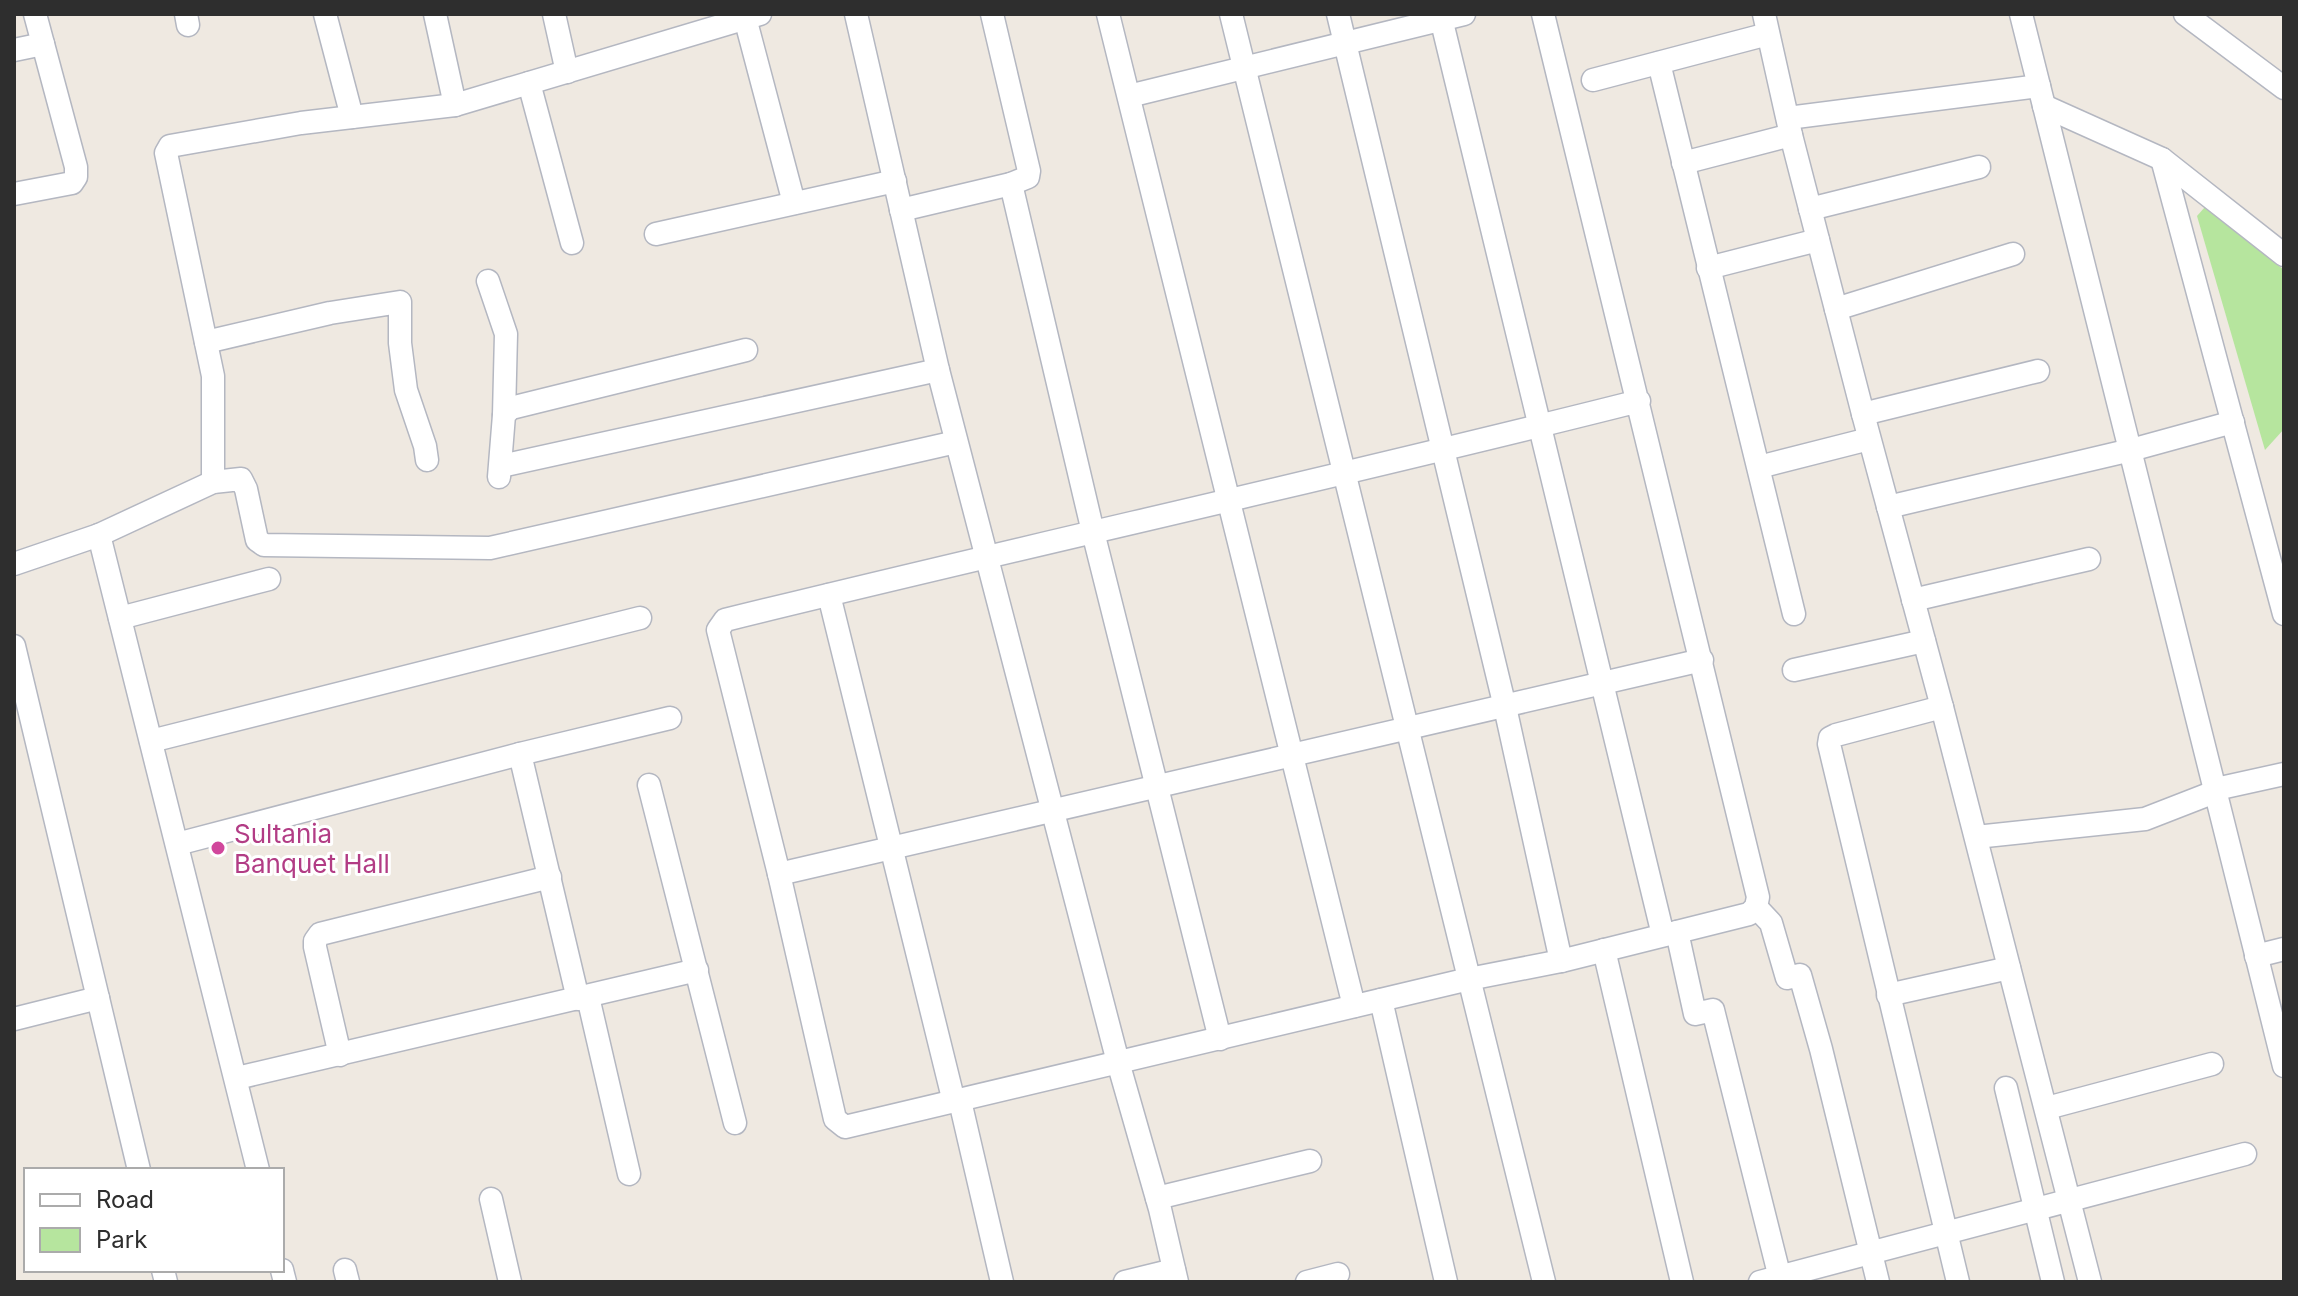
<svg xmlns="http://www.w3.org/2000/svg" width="2298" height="1296" font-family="Inter,sans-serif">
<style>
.green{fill:#b6e59e}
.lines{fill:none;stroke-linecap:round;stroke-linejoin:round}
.minor-casing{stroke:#b4b7c1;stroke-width:25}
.minor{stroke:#fff;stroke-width:22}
.hotel-dot{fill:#d1479c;stroke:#fff;stroke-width:3}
.labels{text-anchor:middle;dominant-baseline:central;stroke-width:6;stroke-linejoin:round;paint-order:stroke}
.hotel-label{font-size:26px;fill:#b23c85;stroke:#fff;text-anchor:start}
</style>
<rect width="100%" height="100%" fill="#efe9e1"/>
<!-- green -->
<path class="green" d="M2205,207L2284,270V429L2265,450L2197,216Z"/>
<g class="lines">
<!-- minor casing -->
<g class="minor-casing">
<g id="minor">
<path d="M186,14L188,25"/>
<path d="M325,14L352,117"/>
<path d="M435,14L455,105"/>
<path d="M554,14L567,72"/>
<path d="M744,14L794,203"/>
<path d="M856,14L938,370L1118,1062L1160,1209L1177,1282"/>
<path d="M1108,14L1354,1006"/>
<path d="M1231,14L1544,1282"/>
<path d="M1338,14L1505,707L1561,961"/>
<path d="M1440,14L1663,935"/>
<path d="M1543,14C1616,308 1689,602 1758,897L1756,907L1749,914L1561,961L1469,979L845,1127L835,1119L779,874L718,630L725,620C1029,545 1335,478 1639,401"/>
<path d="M1764,14L1791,135L1863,414L1942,707L2090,1282"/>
<path d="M2021,14L2284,1066"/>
<path d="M2185,14L2284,88"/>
<path d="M14,50L43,44"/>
<path d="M1659,63L1794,614"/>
<path d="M1593,80L1768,34"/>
<path d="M529,83L572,243"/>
<path d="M1129,96L1464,14"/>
<path d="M2044,106L2162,159L2284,255"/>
<path d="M1788,118L2039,86"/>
<path d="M2162,159L2284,614"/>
<path d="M1683,163L1791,135"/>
<path d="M1011,184L1093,532L1220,1039"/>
<path d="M14,194L72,183L76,177V167L35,14"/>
<path d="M1810,209L1979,167"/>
<path d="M901,210L1011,184L1028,177L1029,171L992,14"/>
<path d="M656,234L895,181"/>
<path d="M1708,268L1818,240"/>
<path d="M488,281L506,334L504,415"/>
<path d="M1836,309L2013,254"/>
<path d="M206,342L330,313L400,302V343L406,390L425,446L427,460"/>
<path d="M1863,414L2038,371"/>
<path d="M501,466L938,370"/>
<path d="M1759,467L1869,439"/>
<path d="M499,477L504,415L511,408L746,350"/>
<path d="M213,482V376L166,153L170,146L301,123L455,105L760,14"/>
<path d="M1888,507L2131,450L2233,422"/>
<path d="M99,535L258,1170"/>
<path d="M14,564L99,535L213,482L241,479L246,489L257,540L264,545L490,548L956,442"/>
<path d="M829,595L954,1102"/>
<path d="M1913,600L2089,559"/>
<path d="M120,618L269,579"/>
<path d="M14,646L139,1170"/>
<path d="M1794,670L1924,641"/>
<path d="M1942,707L1836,735L1830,738L1829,744L1958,1282"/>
<path d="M151,741L640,618"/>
<path d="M520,754L578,999"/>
<path d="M649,785L735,1123"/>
<path d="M2216,789L2284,774"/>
<path d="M1976,837L2145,819L2217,791"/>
<path d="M177,844L520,754L670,718"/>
<path d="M779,874L1702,660"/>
<path d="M1756,907L1771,923L1787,978L1800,975L1821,1049L1878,1282"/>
<path d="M1677,932L1695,1014L1713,1010L1781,1282"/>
<path d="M1604,950L1682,1282"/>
<path d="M2256,956L2284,949"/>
<path d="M1888,995L2009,968"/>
<path d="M588,997L629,1174"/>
<path d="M1381,1000L1446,1282"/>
<path d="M14,1019L98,998"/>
<path d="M340,1055L315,947V941L320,934L550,877"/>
<path d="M237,1078L697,970"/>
<path d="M2006,1088L2053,1282"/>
<path d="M960,1101L1002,1282"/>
<path d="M2047,1108L2212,1064"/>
<path d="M1157,1198L1310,1161"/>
<path d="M491,1199L510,1282"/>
<path d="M163,1270L166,1282"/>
<path d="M282,1270L285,1282"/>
<path d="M345,1270L348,1282"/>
<path d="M1125,1282L1174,1270"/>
<path d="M1307,1282L1338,1274"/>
<path d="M1760,1282L2245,1154"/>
</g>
</g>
<!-- minor -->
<use href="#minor" class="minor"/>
</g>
<!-- markers -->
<circle class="hotel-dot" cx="218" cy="848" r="8"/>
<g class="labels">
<!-- hotel labels -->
<g class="hotel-label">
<text x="234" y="833">Sultania<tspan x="234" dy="30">Banquet Hall</tspan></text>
</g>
</g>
<!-- border -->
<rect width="2298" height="1296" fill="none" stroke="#2e2e2e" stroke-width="32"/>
<!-- legend -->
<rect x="24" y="1168" width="260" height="104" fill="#ffffff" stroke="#ababab" stroke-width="2"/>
<rect x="40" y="1194" width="40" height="12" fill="#ffffff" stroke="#ababab" stroke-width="2"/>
<text x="96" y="1208" font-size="24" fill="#2e2e2e">Road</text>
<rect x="40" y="1228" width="40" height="24" fill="#b6e59e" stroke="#ababab" stroke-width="2"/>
<text x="96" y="1248" font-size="24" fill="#2e2e2e">Park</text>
</svg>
